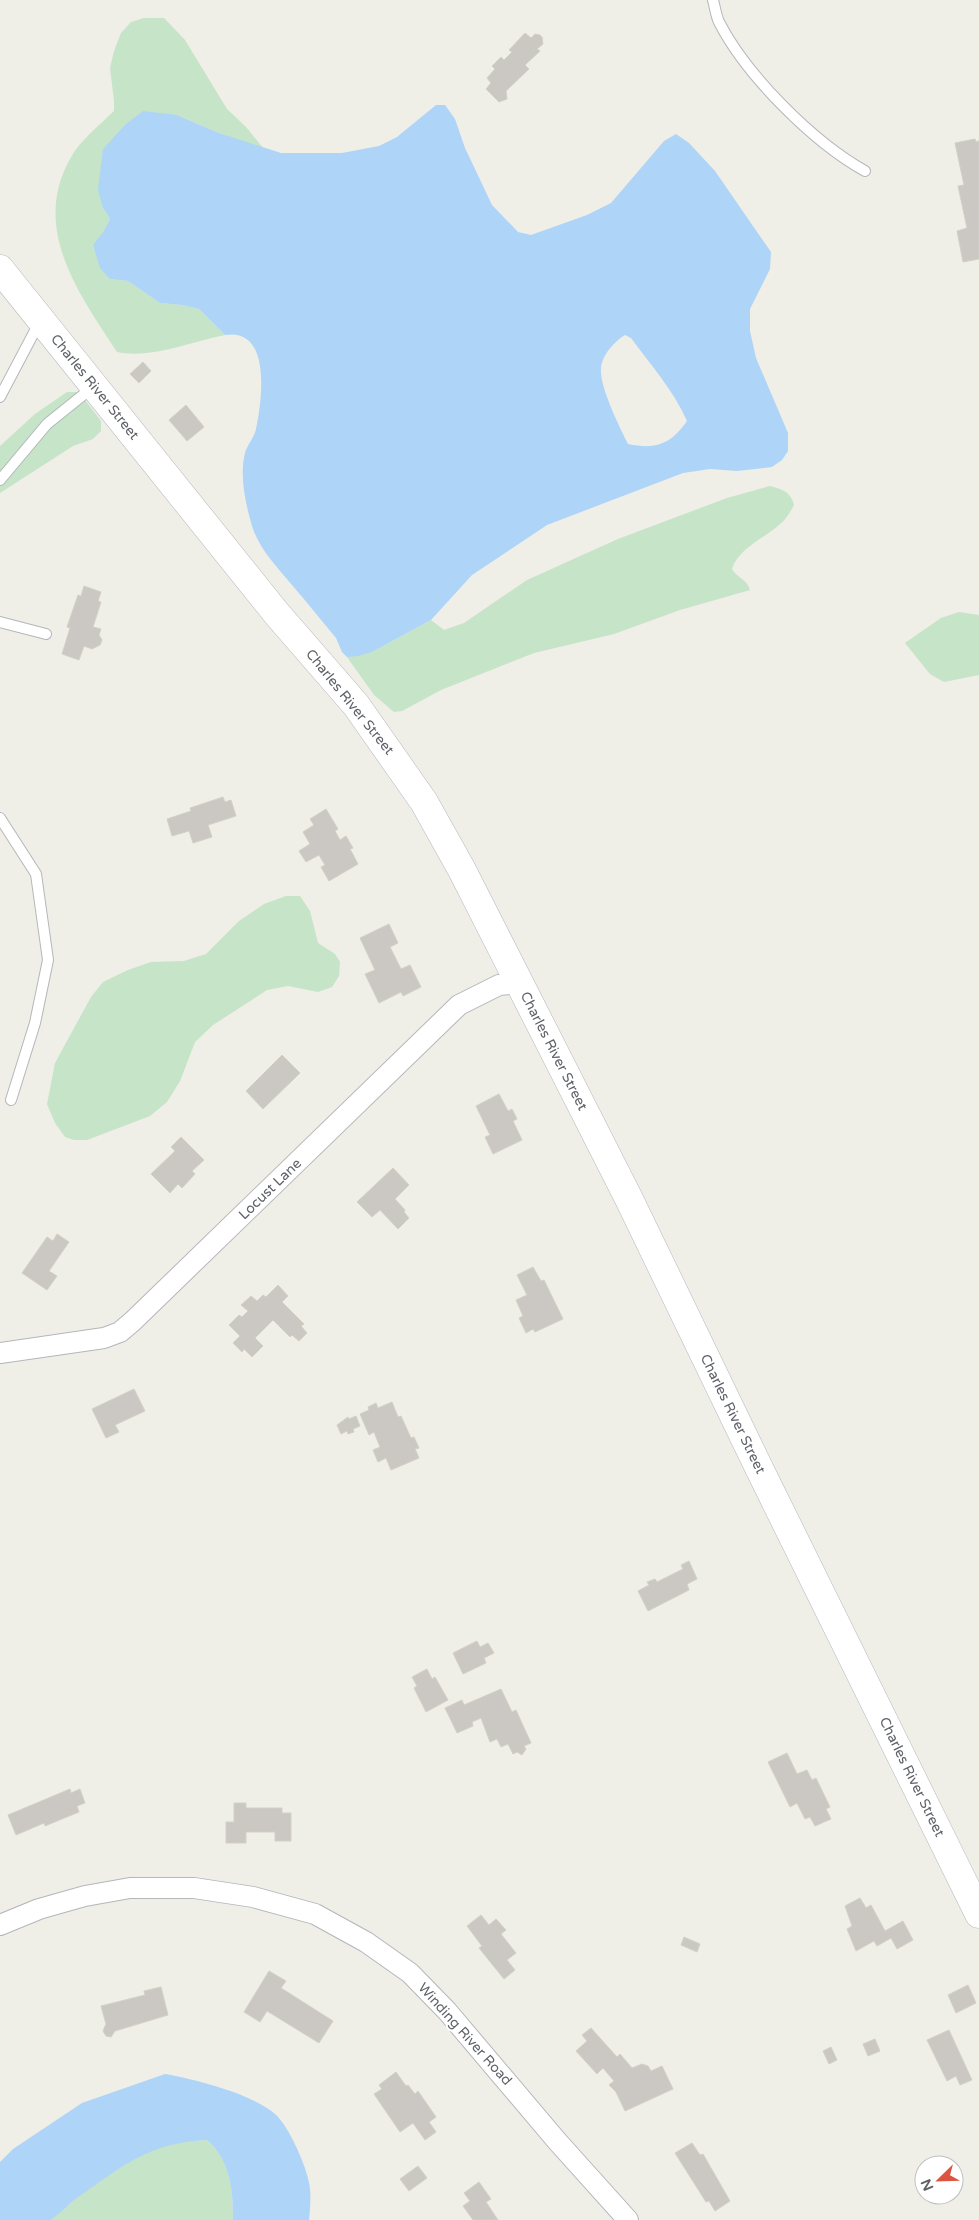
<svg xmlns="http://www.w3.org/2000/svg" width="979" height="2220" font-family="'Varela Round',sans-serif">
<style>
.green{fill:#c6e4c7}
.water{fill:#aed4f8;fill-rule:evenodd}
.building{fill:#cbc8c4;stroke:#d4d0c6}
.lines{fill:none;stroke-linecap:round;stroke-linejoin:round}
.lane-casing{stroke:#b4b6ba;stroke-width:12}
.street-casing{stroke:#b4b6ba;stroke-width:22}
.secondary-casing{stroke:#b5b8bd;stroke-width:29}
.lane{stroke:#fff;stroke-width:10}
.street{stroke:#fff;stroke-width:20}
.secondary{stroke:#fff;stroke-width:28}
.labels{text-anchor:middle;dominant-baseline:central;stroke-width:4;stroke-linejoin:round;paint-order:stroke}
.street-label{font-size:14px;fill:#5e6166;stroke:#fff}
</style>
<rect width="100%" height="100%" fill="#efeee7"/>
<!-- green -->
<g class="green">
<path d="M144,18H164L185,40L227,109L246,127L264,149L219,133L177,115L103,208L110,219L103,232L93,246L110,279L128,281L160,303L182,305L199,309L225,335C188,342 154,359 117,352C79,294 31,229 70,159C80,140 99,126 114,111V101L110,68L114,51L121,33L131,22Z"/>
<path d="M67,392H79L101,421V431L93,439L73,446L0,493V446L35,414Z"/>
<path d="M770,486C782,489 791,492 794,505C792,509 789,514 786,518C771,536 739,546 732,569C737,578 747,579 750,590L680,610L614,634L534,653L441,690L402,711L394,712L374,695L347,657L372,652L431,620L444,630L464,623L527,580L618,539L727,498Z"/>
<path d="M959,612L979,615V675L944,682L930,674L905,643L941,618Z"/>
<path d="M286,896H300L310,911L318,943L335,954L340,962L339,976L332,987L318,992L288,986L267,990L213,1025L195,1042L180,1081L167,1102L150,1116L87,1140H74L65,1137L55,1123L47,1104L55,1063L91,997L103,982L128,970L151,962L184,961L206,954L239,921L264,904Z"/>
<path d="M207,2140C231,2161 233,2190 233,2220H49C84,2192 138,2148 184,2141C191,2140 199,2141 207,2140Z"/>
</g>
<!-- water -->
<g class="water">
<path d="M436,105H445L455,119L465,148L492,205L518,232L531,235L587,215L611,203L664,141L676,134L689,143L715,171L771,252L770,269L750,309V331L756,358L788,433V451L782,460L772,467L737,471L710,469L683,473L547,525L472,575L431,620L372,652L358,656L347,657L342,652L336,638C321,620 307,602 292,585C277,567 261,551 253,529C246,506 239,477 245,453C247,445 254,438 256,429C262,401 272,327 225,335L199,309L182,305L160,303L128,281L110,279L100,268L93,245L103,232L110,219L103,208L98,190L103,149L126,124L143,111L177,115L219,133L281,153H342L379,146L397,137ZM625,335L631,338C650,364 674,391 687,421C671,444 656,450 628,444C620,428 599,386 601,368C602,355 615,341 625,335Z"/>
<path d="M165,2074C194,2079 253,2094 275,2114C289,2126 309,2171 310,2189C311,2199 310,2210 309,2220H233C233,2191 231,2161 207,2140C150,2142 121,2167 77,2198C68,2204 59,2215 50,2220C43,2220 10,2220 0,2220V2162L13,2149L82,2103Z"/>
</g>
<!-- building -->
<g class="building">
<path d="M525,33L531,38L535,34L540,35L542,37L543,44L537,49L540,51L525,65L529,69L506,91L507,99L499,102L486,89L491,83L487,78L495,69L492,66L501,57L504,60L512,52L509,50Z"/>
<path d="M975,139L976,142L979,141V259L963,262L957,231L967,228L958,186L964,185L955,143Z"/>
<path d="M143,362L151,371L139,383L130,374Z"/>
<path d="M186,405L204,427L187,441L169,420Z"/>
<path d="M84,586L101,592L98,601L101,602L93,627L101,629L99,635L102,640L100,645L92,649L84,646L79,660L62,654L70,628L67,627L78,595L81,596Z"/>
<path d="M223,797L225,802L231,800L236,816L208,825L212,837L193,843L189,831L172,836L167,819L191,811L190,808Z"/>
<path d="M326,809L338,829L335,831L340,840L346,836L353,848L350,849L358,864L329,881L321,867L325,865L319,855L306,862L299,851L310,844L303,832L314,825L310,819Z"/>
<path d="M389,924L398,943L390,947L401,969L410,965L421,987L403,996L401,992L379,1003L365,974L375,970L360,938Z"/>
<path d="M282,1055L300,1073L263,1109L246,1091Z"/>
<path d="M499,1094L508,1111L512,1109L517,1119L513,1121L522,1140L493,1154L485,1137L490,1135L476,1106Z"/>
<path d="M181,1137L204,1160L192,1171L195,1174L182,1188L178,1184L170,1193L151,1174L175,1151L171,1147Z"/>
<path d="M393,1168L409,1185L395,1199L405,1210L404,1212L409,1218L398,1229L380,1210L372,1217L357,1202Z"/>
<path d="M57,1234L69,1242L49,1271L57,1276L47,1290L22,1273L47,1237L53,1241Z"/>
<path d="M533,1267L541,1281L544,1280L563,1319L535,1332L533,1329L526,1333L519,1318L523,1316L516,1300L527,1295L517,1275Z"/>
<path d="M278,1285L288,1296L282,1302L304,1324L301,1326L307,1333L299,1341L292,1335L290,1337L273,1320L255,1338L263,1346L252,1357L244,1349L242,1352L233,1343L240,1336L229,1325L239,1315L242,1317L248,1311L241,1305L251,1296L257,1301L263,1295L266,1297Z"/>
<path d="M134,1389L145,1411L115,1425L119,1432L106,1438L92,1409Z"/>
<path d="M392,1402L398,1417L401,1416L411,1438L414,1437L419,1448L415,1449L419,1458L391,1470L386,1458L378,1462L373,1450L380,1447L374,1432L369,1435L360,1414L369,1410L368,1407L376,1403L378,1408Z"/>
<path d="M356,1416L360,1426L353,1429L354,1432L348,1434L347,1431L341,1434L337,1425L348,1417L349,1419Z"/>
<path d="M689,1561L697,1579L687,1584L689,1590L648,1611L638,1591L649,1585L647,1582L655,1579L657,1582L683,1569L681,1565Z"/>
<path d="M477,1641L480,1647L488,1643L494,1653L484,1658L486,1663L463,1674L453,1653Z"/>
<path d="M427,1669L432,1679L435,1677L448,1700L426,1712L414,1688L417,1686L412,1677Z"/>
<path d="M501,1689L512,1712L516,1710L531,1743L524,1746L526,1749L522,1755L517,1752L513,1754L508,1744L501,1747L497,1739L490,1742L481,1718L472,1722L473,1726L457,1733L445,1708L462,1700L464,1705Z"/>
<path d="M787,1753L797,1774L807,1770L812,1780L816,1778L830,1807L826,1809L831,1819L815,1826L810,1817L805,1819L797,1803L790,1807L768,1762Z"/>
<path d="M70,1789L71,1793L80,1789L85,1803L77,1806L79,1812L45,1826L44,1823L16,1835L8,1815Z"/>
<path d="M234,1803H246V1808H282V1813H291V1841H275V1832H246V1843H226V1822H234Z"/>
<path d="M860,1898L866,1908L871,1905L885,1931L903,1921L913,1940L897,1949L891,1938L877,1946L874,1941L856,1951L847,1929L852,1926L845,1906Z"/>
<path d="M481,1915L489,1925L496,1919L506,1930L501,1934L516,1953L507,1960L515,1970L504,1979L479,1948L482,1946L467,1926Z"/>
<path d="M684,1937L700,1944L697,1952L681,1945Z"/>
<path d="M269,1971L286,1981L281,1988L333,2021L319,2043L267,2011L260,2022L244,2012Z"/>
<path d="M968,1985L976,2003L956,2013L948,1995Z"/>
<path d="M161,1987L168,2015L115,2031L111,2037L106,2036L103,2031L106,2024L101,2006L145,1995L144,1991Z"/>
<path d="M591,2028L617,2057L620,2054L632,2068L642,2064L648,2066L651,2071L662,2066L673,2089L625,2111L616,2092L609,2085L614,2081L603,2068L597,2074L576,2051L587,2041L582,2035Z"/>
<path d="M949,2030L972,2080L960,2085L956,2076L947,2081L927,2040Z"/>
<path d="M875,2039L880,2051L868,2056L863,2044Z"/>
<path d="M831,2047L837,2060L829,2064L823,2051Z"/>
<path d="M396,2072L406,2086L408,2085L415,2094L418,2091L436,2117L429,2122L436,2132L425,2140L413,2123L400,2132L374,2094L382,2089L379,2085Z"/>
<path d="M692,2143L700,2155L703,2154L730,2201L715,2211L709,2201L706,2202L675,2153Z"/>
<path d="M418,2166L427,2178L409,2191L400,2179Z"/>
<path d="M479,2182L491,2199L486,2202L498,2220H473L463,2206L470,2201L464,2193Z"/>
</g>
<g class="lines">
<!-- lane casing -->
<g class="lane-casing">
<g id="lane">
<path d="M713,0C715,7 716,16 719,22C746,75 813,142 865,171"/>
<path d="M0,397L39,323"/>
<path d="M0,480L47,424L93,387"/>
<path d="M0,622L46,634"/>
<path d="M0,818L36,874L48,960L35,1023L11,1100"/>
</g>
</g>
<!-- street casing -->
<g class="street-casing">
<g id="street">
<path d="M0,1353L104,1338L120,1332L133,1321L459,1005L499,985L520,983"/>
<path d="M0,1925L39,1909L85,1896L130,1888H194L253,1897L315,1914L366,1942L410,1973L447,2011L557,2141L628,2220"/>
</g>
</g>
<!-- secondary casing -->
<g class="secondary-casing">
<path id="secondary" d="M0,269L277,614L356,705L424,802L462,870L629,1199L759,1468L979,1914"/>
</g>
<!-- lane -->
<use href="#lane" class="lane"/>
<!-- street -->
<use href="#street" class="street"/>
<!-- secondary -->
<use href="#secondary" class="secondary"/>
</g>
<g class="labels">
<!-- street labels -->
<g class="street-label">
<text transform="translate(95 387) rotate(51)">Charles River Street</text>
<text transform="translate(350 702) rotate(51)">Charles River Street</text>
<text transform="translate(554 1051) rotate(63)">Charles River Street</text>
<text transform="translate(270 1189) rotate(-44)">Locust Lane</text>
<text transform="translate(733 1414) rotate(64)">Charles River Street</text>
<text transform="translate(912 1777) rotate(64)">Charles River Street</text>
<text transform="translate(465 2034) rotate(48)">Winding River Road</text>
</g>
</g>
<!-- north arrow -->
<g transform="translate(939 2180) rotate(247)"><circle r="24" fill="#ffffff" stroke="#bfc0c2"/>
<path d="M0-4L9 19L0 12L-9 19Z" fill="#dc5340"/>
<text y="-8" font-size="14" font-weight="bold" text-anchor="middle" fill="#5e6166">N</text>
</g>
</svg>
